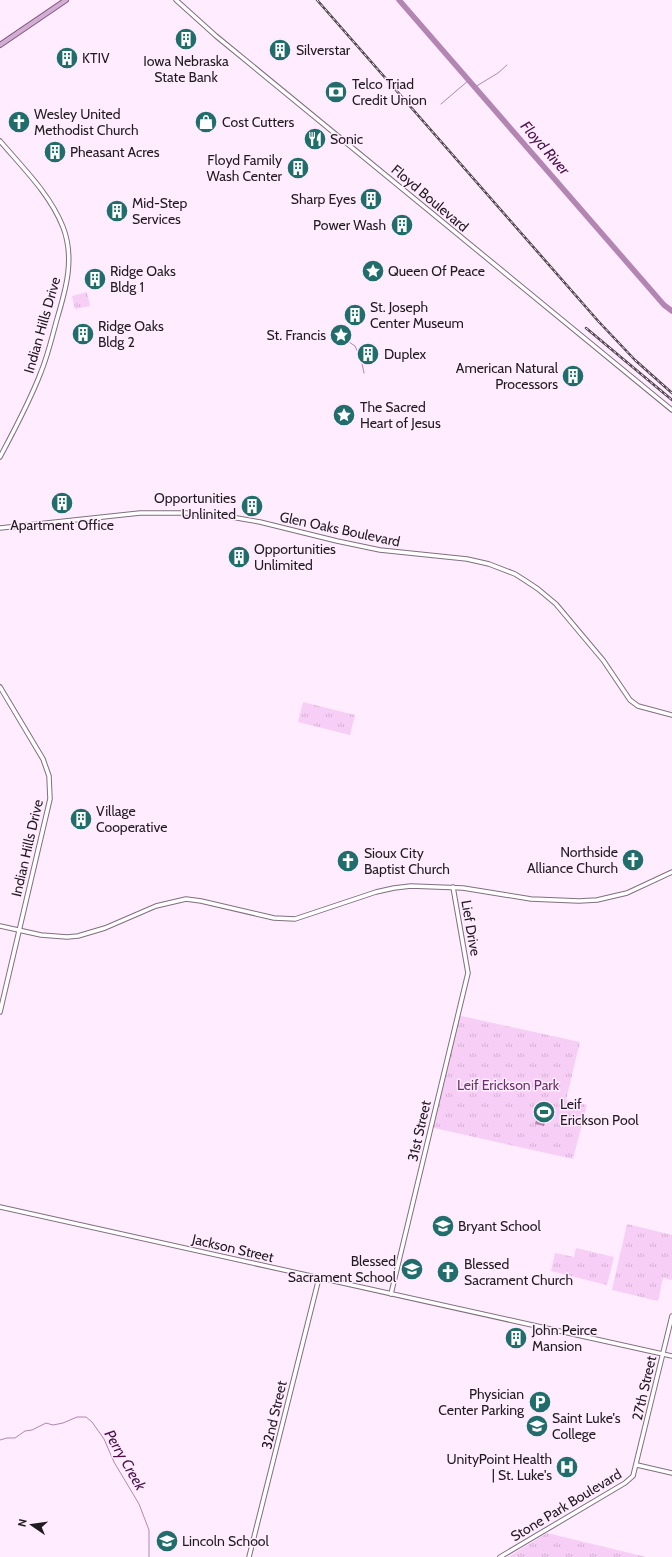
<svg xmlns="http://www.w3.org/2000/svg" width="672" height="1557" font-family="Cabin,sans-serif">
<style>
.park{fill:url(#park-tufts)}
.water{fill:url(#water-waves)}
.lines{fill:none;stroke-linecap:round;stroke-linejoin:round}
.stream{stroke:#b385b2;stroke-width:1}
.river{stroke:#b385b2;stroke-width:5.5}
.secondary-casing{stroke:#7f6f7f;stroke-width:5.5}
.primary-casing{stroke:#815782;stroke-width:6}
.secondary{stroke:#fff;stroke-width:3.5}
.primary{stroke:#d3aed3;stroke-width:4}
.rail-casing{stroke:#514850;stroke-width:2.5}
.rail{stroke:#ffecfe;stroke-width:1;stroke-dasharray:3;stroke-linecap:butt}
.labels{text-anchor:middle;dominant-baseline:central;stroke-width:3;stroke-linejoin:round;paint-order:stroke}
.poi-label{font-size:14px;fill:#211b21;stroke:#ffecfe;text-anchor:start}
.street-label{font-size:14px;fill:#211b21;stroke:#ffecfe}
.park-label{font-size:14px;fill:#6a316b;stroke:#ffecfe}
.water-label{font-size:15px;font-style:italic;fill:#4b124c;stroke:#ffecfe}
</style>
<defs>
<pattern id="park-tufts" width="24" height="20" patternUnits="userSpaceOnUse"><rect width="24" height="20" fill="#f7cef6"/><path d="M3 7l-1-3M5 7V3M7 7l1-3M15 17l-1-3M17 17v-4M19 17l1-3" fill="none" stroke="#d3b0d3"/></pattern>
<pattern id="water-waves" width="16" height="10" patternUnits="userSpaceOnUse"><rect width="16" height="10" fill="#b385b2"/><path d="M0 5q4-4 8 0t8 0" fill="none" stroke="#916c90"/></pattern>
</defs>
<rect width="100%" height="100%" fill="#ffecfe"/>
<!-- park -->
<g class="park">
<path d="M87,292L90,306L75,309L72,296Z"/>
<path d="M303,702L355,715L350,735L298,722Z"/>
<path d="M457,1015L580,1042L566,1100L587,1105L573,1159L430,1127Z"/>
<path d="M627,1224L672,1235V1280L663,1278L658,1301L612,1290Z"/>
<path d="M576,1248L614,1257L607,1285L551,1271L555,1253L574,1257Z"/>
<path d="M547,1533L646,1557H508Z"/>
</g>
<!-- water -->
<path class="water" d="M541,1101L549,1103L548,1108L551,1109L550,1116L547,1115L544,1126L535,1124Z"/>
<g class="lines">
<!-- stream -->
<g class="stream">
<path d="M475,87L498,73L507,65"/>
<path d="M441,104L469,80"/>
<path d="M349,342L355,346L361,359L364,373"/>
<path d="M0,1440L7,1438H15L25,1431L32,1430L46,1423L53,1425L63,1423L77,1417H86L92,1422L104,1439L114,1462L139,1504L149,1530V1557"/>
</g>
<!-- river -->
<path class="river" d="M399,0L664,305L672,311"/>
<!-- secondary casing -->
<g class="secondary-casing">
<g id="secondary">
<path d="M176,0L216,36L672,410"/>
<path d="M0,141C23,168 50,194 63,227C75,258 66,289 57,319C52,337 48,355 41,372C30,401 15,429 0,457"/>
<path d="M0,528L140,513H187L231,517L260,522L337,541L380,550L467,559L489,564L515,574L526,581L538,589L556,604L603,660L630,700L638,706L672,715"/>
<path d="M0,687L43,759L49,776L50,799L0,1012"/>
<path d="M0,926L41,935L67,937L78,936L105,928L156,906L186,899L201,901L274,918L295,919L376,892L394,888L411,886L463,888L531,899L579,901L597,900L627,893L672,872"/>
<path d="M0,1207L672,1356"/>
<path d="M391,1294L468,973L453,887"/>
<path d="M637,1465L672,1473"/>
<path d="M249,1557L319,1278"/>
<path d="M500,1557L625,1483L633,1476L672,1316"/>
</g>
</g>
<!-- primary casing -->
<g class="primary-casing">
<path id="primary" d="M0,45L66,0"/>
</g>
<!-- secondary -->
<use href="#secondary" class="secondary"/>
<!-- primary -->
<use href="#primary" class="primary"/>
<!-- rail casing -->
<g class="rail-casing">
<g id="rail">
<path d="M317,0L599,322L635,360L672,393"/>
<path d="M586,328L672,400"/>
</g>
</g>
<!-- rail -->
<use href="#rail" class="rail"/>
</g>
<!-- icons -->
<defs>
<g id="building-disc" transform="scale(1.15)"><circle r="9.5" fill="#216d6c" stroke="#ffecfe"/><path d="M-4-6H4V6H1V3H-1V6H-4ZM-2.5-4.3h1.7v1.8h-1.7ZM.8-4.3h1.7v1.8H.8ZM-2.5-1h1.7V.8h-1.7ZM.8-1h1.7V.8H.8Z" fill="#fff"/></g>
<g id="bank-disc" transform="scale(1.15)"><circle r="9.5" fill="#216d6c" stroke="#ffecfe"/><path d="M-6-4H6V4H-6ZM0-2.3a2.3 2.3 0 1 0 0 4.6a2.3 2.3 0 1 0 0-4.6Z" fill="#fff"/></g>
<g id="church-disc" transform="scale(1.15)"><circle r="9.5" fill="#216d6c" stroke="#ffecfe"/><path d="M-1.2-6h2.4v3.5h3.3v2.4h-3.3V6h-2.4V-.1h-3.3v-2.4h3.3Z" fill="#fff"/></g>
<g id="shop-disc" transform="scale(1.15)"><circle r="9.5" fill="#216d6c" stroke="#ffecfe"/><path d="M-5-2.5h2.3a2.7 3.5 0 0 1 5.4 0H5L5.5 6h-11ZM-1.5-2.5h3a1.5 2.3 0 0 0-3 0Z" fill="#fff"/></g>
<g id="restaurant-disc" transform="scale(1.15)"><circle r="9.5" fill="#216d6c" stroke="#ffecfe"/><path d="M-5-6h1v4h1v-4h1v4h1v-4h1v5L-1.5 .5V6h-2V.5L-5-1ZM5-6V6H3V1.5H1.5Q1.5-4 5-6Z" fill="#fff"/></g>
<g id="sight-disc" transform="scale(1.15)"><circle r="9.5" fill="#216d6c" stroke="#ffecfe"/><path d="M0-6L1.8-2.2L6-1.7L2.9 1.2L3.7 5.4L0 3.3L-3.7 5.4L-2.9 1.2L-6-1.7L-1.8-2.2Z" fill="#fff"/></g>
<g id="stadium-disc" transform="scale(1.15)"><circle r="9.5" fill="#216d6c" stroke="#ffecfe"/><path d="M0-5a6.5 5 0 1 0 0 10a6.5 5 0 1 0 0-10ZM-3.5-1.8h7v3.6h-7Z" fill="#fff"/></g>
<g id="school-disc" transform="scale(1.15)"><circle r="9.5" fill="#216d6c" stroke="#ffecfe"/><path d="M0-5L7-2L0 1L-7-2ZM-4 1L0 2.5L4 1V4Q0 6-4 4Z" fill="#fff"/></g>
<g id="parking-disc" transform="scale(1.15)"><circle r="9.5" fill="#216d6c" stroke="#ffecfe"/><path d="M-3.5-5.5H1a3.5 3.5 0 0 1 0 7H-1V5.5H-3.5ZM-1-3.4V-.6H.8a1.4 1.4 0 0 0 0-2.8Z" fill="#fff"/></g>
<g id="university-disc" transform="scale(1.15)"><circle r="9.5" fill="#216d6c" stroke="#ffecfe"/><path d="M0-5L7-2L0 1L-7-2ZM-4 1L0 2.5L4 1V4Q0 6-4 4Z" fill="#fff"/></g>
<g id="hospital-disc" transform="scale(1.15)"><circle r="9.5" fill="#216d6c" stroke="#ffecfe"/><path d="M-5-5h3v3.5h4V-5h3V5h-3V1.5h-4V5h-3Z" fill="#fff"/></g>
</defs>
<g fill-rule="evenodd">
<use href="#building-disc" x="186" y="39"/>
<use href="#building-disc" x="280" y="50"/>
<use href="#building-disc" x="67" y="58"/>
<use href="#bank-disc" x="336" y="92"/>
<use href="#church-disc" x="19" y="122"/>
<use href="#shop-disc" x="206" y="122"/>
<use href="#restaurant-disc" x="315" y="139"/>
<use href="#building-disc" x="55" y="152"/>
<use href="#building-disc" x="298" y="168"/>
<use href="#building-disc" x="371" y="199"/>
<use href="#building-disc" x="117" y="211"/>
<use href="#building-disc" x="402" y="225"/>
<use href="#sight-disc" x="373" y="271"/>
<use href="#building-disc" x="95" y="279"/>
<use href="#building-disc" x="355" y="315"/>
<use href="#building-disc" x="83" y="334"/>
<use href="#sight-disc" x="341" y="335"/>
<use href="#building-disc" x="368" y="354"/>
<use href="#building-disc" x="573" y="376"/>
<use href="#sight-disc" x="344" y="415"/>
<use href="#building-disc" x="62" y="503"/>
<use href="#building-disc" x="252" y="506"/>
<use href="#building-disc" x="239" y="557"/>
<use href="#building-disc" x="81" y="819"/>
<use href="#church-disc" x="633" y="860"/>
<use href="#church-disc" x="348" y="861"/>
<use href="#stadium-disc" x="544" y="1112"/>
<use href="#school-disc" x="443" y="1226"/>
<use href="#school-disc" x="412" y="1269"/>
<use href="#church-disc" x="448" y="1272"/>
<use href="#building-disc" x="516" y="1338"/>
<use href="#parking-disc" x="540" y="1402"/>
<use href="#university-disc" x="537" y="1426"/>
<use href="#hospital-disc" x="567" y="1467"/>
<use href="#school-disc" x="167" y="1541"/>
</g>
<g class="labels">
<!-- poi labels -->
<g class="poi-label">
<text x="296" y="50">Silverstar</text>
<text x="82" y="58">KTIV</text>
<text x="186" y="61" text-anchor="middle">Iowa Nebraska<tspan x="186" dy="16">State Bank</tspan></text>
<text x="352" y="84">Telco Triad<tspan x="352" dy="16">Credit Union</tspan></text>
<text x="34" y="114">Wesley United<tspan x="34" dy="16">Methodist Church</tspan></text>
<text x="222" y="122">Cost Cutters</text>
<text x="330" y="139">Sonic</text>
<text x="70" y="152">Pheasant Acres</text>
<text x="282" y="160" text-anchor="end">Floyd Family<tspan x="282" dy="16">Wash Center</tspan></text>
<text x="356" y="199" text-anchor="end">Sharp Eyes</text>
<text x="132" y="203">Mid-Step<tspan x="132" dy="16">Services</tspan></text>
<text x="386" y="225" text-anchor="end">Power Wash</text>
<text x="110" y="271">Ridge Oaks<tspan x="110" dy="16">Bldg 1</tspan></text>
<text x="388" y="271">Queen Of Peace</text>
<text x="370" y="307">St. Joseph<tspan x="370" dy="16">Center Museum</tspan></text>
<text x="98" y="326">Ridge Oaks<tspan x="98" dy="16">Bldg 2</tspan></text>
<text x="326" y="335" text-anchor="end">St. Francis</text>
<text x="384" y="354">Duplex</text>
<text x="558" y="368" text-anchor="end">American Natural<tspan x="558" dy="16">Processors</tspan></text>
<text x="360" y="407">The Sacred<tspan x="360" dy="16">Heart of Jesus</tspan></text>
<text x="236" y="498" text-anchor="end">Opportunities<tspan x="236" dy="16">Unlinited</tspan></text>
<text x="62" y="525" text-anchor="middle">Apartment Office</text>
<text x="254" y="549">Opportunities<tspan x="254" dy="16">Unlimited</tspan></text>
<text x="96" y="811">Village<tspan x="96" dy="16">Cooperative</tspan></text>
<text x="618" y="852" text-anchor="end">Northside<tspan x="618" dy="16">Alliance Church</tspan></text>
<text x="364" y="853">Sioux City<tspan x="364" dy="16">Baptist Church</tspan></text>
<text x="560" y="1104">Leif<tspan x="560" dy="16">Erickson Pool</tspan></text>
<text x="458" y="1226">Bryant School</text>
<text x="396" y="1261" text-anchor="end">Blessed<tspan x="396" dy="16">Sacrament School</tspan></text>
<text x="464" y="1264">Blessed<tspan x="464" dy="16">Sacrament Church</tspan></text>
<text x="532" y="1330">John Peirce<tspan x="532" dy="16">Mansion</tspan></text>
<text x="524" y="1394" text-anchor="end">Physician<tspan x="524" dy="16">Center Parking</tspan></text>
<text x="552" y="1418">Saint Luke's<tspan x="552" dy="16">College</tspan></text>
<text x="552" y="1459" text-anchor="end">UnityPoint Health<tspan x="552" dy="16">| St. Luke's</tspan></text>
<text x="182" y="1541">Lincoln School</text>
</g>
<!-- street labels -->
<g class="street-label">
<text transform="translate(430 198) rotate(40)">Floyd Boulevard</text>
<text transform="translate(42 325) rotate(-74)">Indian Hills Drive</text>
<text transform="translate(340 529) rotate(12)">Glen Oaks Boulevard</text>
<text transform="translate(27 848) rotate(-77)">Indian Hills Drive</text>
<text transform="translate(471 928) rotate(80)">Lief Drive</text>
<text transform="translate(419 1131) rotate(-77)">31st Street</text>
<text transform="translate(233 1248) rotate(13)">Jackson Street</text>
<text transform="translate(644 1388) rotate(-77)">27th Street</text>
<text transform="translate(274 1415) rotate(-77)">32nd Street</text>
<text transform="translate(566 1505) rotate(-31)">Stone Park Boulevard</text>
</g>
<!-- park labels -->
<g class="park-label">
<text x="508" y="1085">Leif Erickson Park</text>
</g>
<!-- water labels -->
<g class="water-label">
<text transform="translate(545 148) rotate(49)">Floyd River</text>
<text transform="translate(125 1460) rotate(60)">Perry Creek</text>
</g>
</g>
<!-- north arrow -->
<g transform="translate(32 1525) rotate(283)" stroke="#ffecfe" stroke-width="3" paint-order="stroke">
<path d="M0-3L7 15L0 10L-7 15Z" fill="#211b21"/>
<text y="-6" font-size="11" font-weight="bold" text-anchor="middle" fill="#211b21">N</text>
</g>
</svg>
